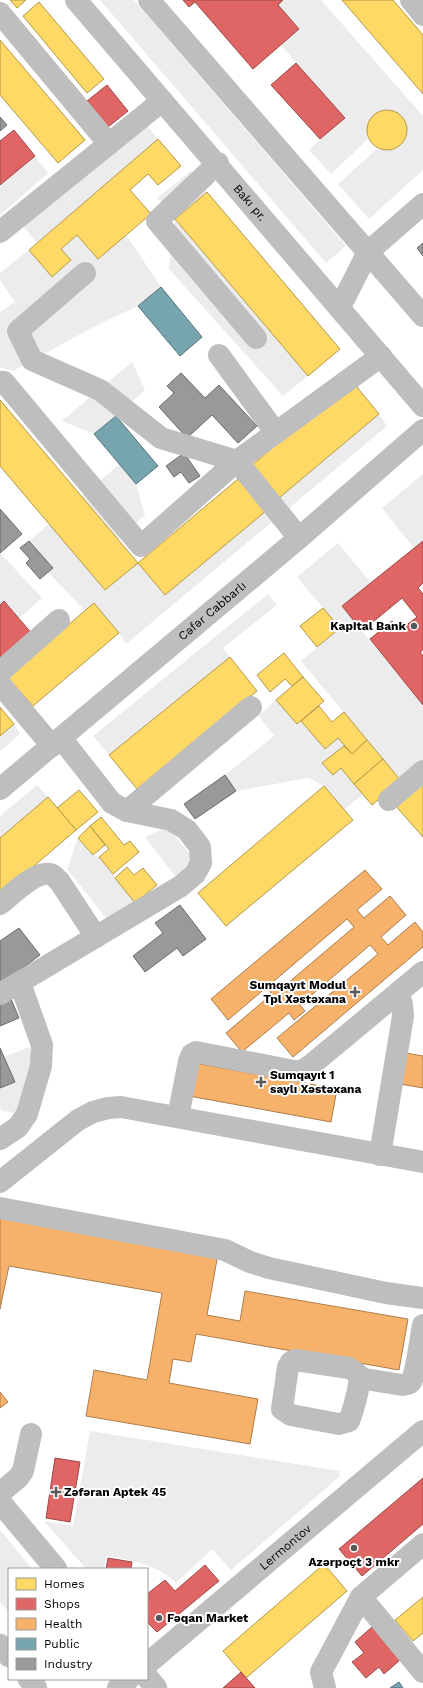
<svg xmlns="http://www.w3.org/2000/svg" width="423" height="1688" font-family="'Work Sans',sans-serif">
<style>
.green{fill:#ececec}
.homes{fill:#ffd966;stroke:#b29847}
.shops{fill:#e06666;stroke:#9d4747}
.health{fill:#f6b26b;stroke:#ac7d4b}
.public{fill:#76a5af;stroke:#53747a}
.industry{fill:#999;stroke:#6b6b6b}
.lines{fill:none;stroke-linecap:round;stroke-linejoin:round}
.major-casing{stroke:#dbdbdb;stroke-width:23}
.minor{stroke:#bebebe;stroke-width:22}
.major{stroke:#bebebe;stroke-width:22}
.poi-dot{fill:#595959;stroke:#fff;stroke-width:1.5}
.labels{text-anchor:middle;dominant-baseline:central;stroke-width:4;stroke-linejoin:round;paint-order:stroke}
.street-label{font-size:12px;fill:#000;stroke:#fff}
.poi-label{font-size:12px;font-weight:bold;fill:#000;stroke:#fff;text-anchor:start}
</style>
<rect width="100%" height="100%" fill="#fff"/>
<!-- green -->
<g class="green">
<path d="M100,0H134L346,246L326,263Z"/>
<path d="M283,0H321L423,116V170L369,219L338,184L377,149C407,158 419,121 394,111C387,108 380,110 374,115C366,121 366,129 368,139L331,174L309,150L345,118L280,44L278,5Z"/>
<path d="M146,125L158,139L37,243L23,226Z"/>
<path d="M35,156L48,173L0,215V185Z"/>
<path d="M191,171L207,192L175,219L308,376L283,396L169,269L175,219L157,198Z"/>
<path d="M77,235L98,259L126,235L161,287L138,306L97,325L13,371L0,367V312L15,302L0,280V273L29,250L52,277L71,260L61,249Z"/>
<path d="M132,362L145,390L94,434L62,421Z"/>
<path d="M379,414L387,426L288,509L279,498Z"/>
<path d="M119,465L136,484L145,515L118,539L81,496Z"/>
<path d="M423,474V541L414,548L382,508Z"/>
<path d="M266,511L273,521L126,644L119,633L94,604L85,611L48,572L53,568L29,541L49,524L105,590L138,563L165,595Z"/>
<path d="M338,543L371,583L342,607L423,705V761L401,781L301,661L340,628L297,577Z"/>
<path d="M0,553L42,598L19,618L5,601L0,605Z"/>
<path d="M268,594L277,605L223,648L230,657L109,755L93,736Z"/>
<path d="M276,700L297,724L301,721L325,749L338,738L344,746L323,763L332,774L341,768L363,794L344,810L324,786L308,778L236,791L225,775L274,736L259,716Z"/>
<path d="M14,724L20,734L0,751V736Z"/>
<path d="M37,785L48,797L0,838V816Z"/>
<path d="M167,827L196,861L179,881L145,837Z"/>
<path d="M78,838L93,855L99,857L135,903L110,923L67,869Z"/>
<path d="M29,1047L37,1065L22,1114L2,1111L0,1107V1088L15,1082L4,1057Z"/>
<path d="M90,1431L340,1471L339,1477L231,1570L212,1549L176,1583C160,1566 129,1559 107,1556L104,1569H86L44,1521L73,1526Z"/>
<path d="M0,1530L32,1569H9V1612L0,1602Z"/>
</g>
<!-- homes -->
<g class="homes">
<path d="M10,0H26L17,8Z"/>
<path d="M342,0H393L423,35V94Z"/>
<path d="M39,2L104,79L87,93L23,16Z"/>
<path d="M0,40L85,140L58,163L0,95Z"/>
<circle cx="387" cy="130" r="20"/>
<path d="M158,139L181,166L158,185L148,174L130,190L151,214L98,259L77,235L61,249L71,260L52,277L29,250Z"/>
<path d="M207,192L340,349L308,376L175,219Z"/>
<path d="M352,381L379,414L279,498L251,466Z"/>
<path d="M0,400L138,563L105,590L0,466Z"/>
<path d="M238,479L266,511L165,595L138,563Z"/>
<path d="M94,603L119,633L33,706L7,677Z"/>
<path d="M323,608L340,628L317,647L300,626Z"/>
<path d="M284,653L303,677L292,686L285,679L270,692L257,675Z"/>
<path d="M230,657L257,691L137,789L109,755Z"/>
<path d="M303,677L324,701L297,724L276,700Z"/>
<path d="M319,706L332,722L344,712L367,740L352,754L338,738L325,749L301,721Z"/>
<path d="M0,707L14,724L0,736Z"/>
<path d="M367,740L383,759L354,784L341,768L333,775L322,763L344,746L352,754Z"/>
<path d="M383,759L401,781L372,805L354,784Z"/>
<path d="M423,778V837L394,804Z"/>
<path d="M324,786L353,820L226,926L198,893Z"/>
<path d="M79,790L98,812L76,830L57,808Z"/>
<path d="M48,797L76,830L0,895V838Z"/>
<path d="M101,817L124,845L130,841L139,852L113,874L99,857L109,849L90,826Z"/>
<path d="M90,826L105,845L93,855L78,838Z"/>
<path d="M127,867L134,875L143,868L157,885L135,903L115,878Z"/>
<path d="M324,1564L347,1591L246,1678L223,1651Z"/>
<path d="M423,1597V1633L413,1641L395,1620Z"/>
</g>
<!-- shops -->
<g class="shops">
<path d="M183,0H283L278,5L299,29L253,69L195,2L189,7Z"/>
<path d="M296,63L345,118L320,139L271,85Z"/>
<path d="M107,85L128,111L108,127L87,101Z"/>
<path d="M14,130L35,156L0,185V141Z"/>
<path d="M423,541V583L418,588L423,594V650L420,652L423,656V705L370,639L392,621L400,630L417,617L402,598L362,631L342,606Z"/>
<path d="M4,601L33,635L0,662V605Z"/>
<path d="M55,1458L80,1462L70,1522L46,1518Z"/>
<path d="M423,1478V1524L362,1576L339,1549Z"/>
<path d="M108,1558L132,1562L131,1569H106Z"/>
<path d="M205,1565L219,1581L157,1632L147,1622V1594L165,1580L175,1591Z"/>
<path d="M372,1627L400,1660L384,1674L379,1667L366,1678L352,1662L364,1653L355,1642Z"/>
<path d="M241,1672L255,1688H223Z"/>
</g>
<!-- health -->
<g class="health">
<path d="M365,870L382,889L357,910L364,918L390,896L406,915L381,937L388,945L415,922L423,932V947L293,1057L277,1038L378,954L370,945L300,1005L305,1011L294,1020L289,1013L242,1052L226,1033L272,994L268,989L276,982L281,989L354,927L347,919L228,1020L211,999Z"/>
<path d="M405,1053L423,1056V1088L400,1084Z"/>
<path d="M195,1063L337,1089L331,1122L189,1096Z"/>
<path d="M0,1215L218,1254L207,1315L240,1321L245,1291L408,1319L399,1370L196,1334L191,1362L173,1359L169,1383L258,1399L250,1444L86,1416L94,1370L147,1380L162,1293L9,1266L0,1309Z"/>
<path d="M0,1392L8,1402L0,1408Z"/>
</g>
<!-- public -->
<g class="public">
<path d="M161,287L202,337L180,356L138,306Z"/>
<path d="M116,416L158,466L136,484L94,434Z"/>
<path d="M399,1682L403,1688H390Z"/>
</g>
<!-- industry -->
<g class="industry">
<path d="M0,117L7,125L0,131Z"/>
<path d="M423,243V256L417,248Z"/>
<path d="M181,373L205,398L219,385L257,426L238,443L212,415L187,438L159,407L174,393L167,386Z"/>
<path d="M184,453L200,476L189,483L181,472L174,477L166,466Z"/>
<path d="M0,509L22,534L0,553Z"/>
<path d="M29,541L53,568L40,579L26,563L30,559L20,548Z"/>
<path d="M225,775L236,791L195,819L184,804Z"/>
<path d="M180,905L206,939L183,956L177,948L145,972L133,956L163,933L155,923Z"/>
<path d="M19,928L40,955L0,985V941Z"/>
<path d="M11,999L19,1018L0,1026V1004Z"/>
<path d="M0,1048L15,1082L0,1088Z"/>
</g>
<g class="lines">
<!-- major casing -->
<g class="major-casing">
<g id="major">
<path d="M0,1502L56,1569"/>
<path d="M0,1645L9,1656"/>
<path d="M147,1677L156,1688"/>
<path d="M29,1679L36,1688"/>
</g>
</g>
<!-- minor -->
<g class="minor">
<path id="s1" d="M76,0C192,135 308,270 423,406"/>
<path d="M149,0L423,316"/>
<path d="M411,0L423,15"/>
<path d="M0,13L109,144"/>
<path d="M218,163L157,221L256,338"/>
<path d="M0,232L162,101"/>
<path d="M340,307L368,252L423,204"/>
<path d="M219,355L276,433"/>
<path d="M0,382H4L141,546L237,461L161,438L100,390L32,360L18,331L85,273"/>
<path d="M299,538L237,461L381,356"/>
<path d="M0,672L59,620"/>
<path d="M0,684L52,746"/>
<path id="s2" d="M0,789L299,538L423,430"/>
<path d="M389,800L423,771"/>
<path d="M127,811L251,707"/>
<path d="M0,904C12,895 37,868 53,875C55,877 58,880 60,882L96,937"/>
<path d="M0,994L181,886L195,874L201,863L200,847L187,830L171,820L127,811L112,803L61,738"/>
<path d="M178,1117L189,1061L192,1054L196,1052L294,1071H302L311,1065L423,972"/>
<path d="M0,1139L18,1127L27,1114L41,1066L42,1045L20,983"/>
<path d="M380,1155L403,1016L402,1004L398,993"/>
<path d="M0,1182L78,1120L93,1112L108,1108L121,1107L423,1162"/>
<path d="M0,1208L204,1246L225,1250L250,1262L269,1268L386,1293L423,1298"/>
<path d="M295,1360L349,1368C353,1370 357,1372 359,1376C361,1384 352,1414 349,1421L339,1424L291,1415L282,1409L288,1367L291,1362Z"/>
<path d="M359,1378L402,1385C405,1384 409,1385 411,1382C416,1374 421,1336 423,1325"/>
<path d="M0,1493L18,1478L23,1471L31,1434"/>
<path d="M361,1597L423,1672"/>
<path id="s3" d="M147,1664L423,1431"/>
<path d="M118,1688L129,1679"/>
<path d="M325,1688L321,1672L361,1597L423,1544"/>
</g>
<!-- major -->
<use href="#major" class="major"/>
</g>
<!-- markers -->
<g class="poi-dot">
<circle cx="414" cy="626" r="4"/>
<path d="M353 986h4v4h4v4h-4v4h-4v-4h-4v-4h4z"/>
<path d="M259 1076h4v4h4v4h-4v4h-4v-4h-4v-4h4z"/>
<path d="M54 1486h4v4h4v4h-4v4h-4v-4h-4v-4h4z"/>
<circle cx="354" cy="1548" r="4"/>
<circle cx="159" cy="1618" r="4"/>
</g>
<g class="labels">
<!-- street labels -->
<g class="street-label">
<text stroke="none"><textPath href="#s1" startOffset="267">Bakı pr.</textPath></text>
<text stroke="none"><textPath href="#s2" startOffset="277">Cəfər Cabbarlı</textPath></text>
<text stroke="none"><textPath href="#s3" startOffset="181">Lermontov</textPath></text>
</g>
<!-- poi labels -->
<g class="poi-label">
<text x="406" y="626" text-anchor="end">Kapital Bank</text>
<text x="346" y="985" text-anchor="end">Sumqayıt Modul<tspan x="346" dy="14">Tpl Xəstəxana</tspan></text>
<text x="270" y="1075">Sumqayıt 1<tspan x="270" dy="14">saylı Xəstəxana</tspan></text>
<text x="64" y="1492">Zəfəran Aptek 45</text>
<text x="354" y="1562" text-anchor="middle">Azərpoçt 3 mkr</text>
<text x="167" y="1618">Fəqan Market</text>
</g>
</g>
<!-- legend -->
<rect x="8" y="1568" width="140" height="112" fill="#ffffff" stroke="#999999"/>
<rect x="16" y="1578" width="20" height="12" fill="#ffd966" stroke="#999999"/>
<text x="44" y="1588" font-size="12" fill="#000000">Homes</text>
<rect x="16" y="1598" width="20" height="12" fill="#e06666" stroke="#999999"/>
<text x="44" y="1608" font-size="12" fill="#000000">Shops</text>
<rect x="16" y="1618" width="20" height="12" fill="#f6b26b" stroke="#999999"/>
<text x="44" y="1628" font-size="12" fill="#000000">Health</text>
<rect x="16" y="1638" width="20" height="12" fill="#76a5af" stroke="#999999"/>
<text x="44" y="1648" font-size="12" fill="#000000">Public</text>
<rect x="16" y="1658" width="20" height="12" fill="#999999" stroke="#999999"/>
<text x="44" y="1668" font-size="12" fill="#000000">Industry</text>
</svg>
